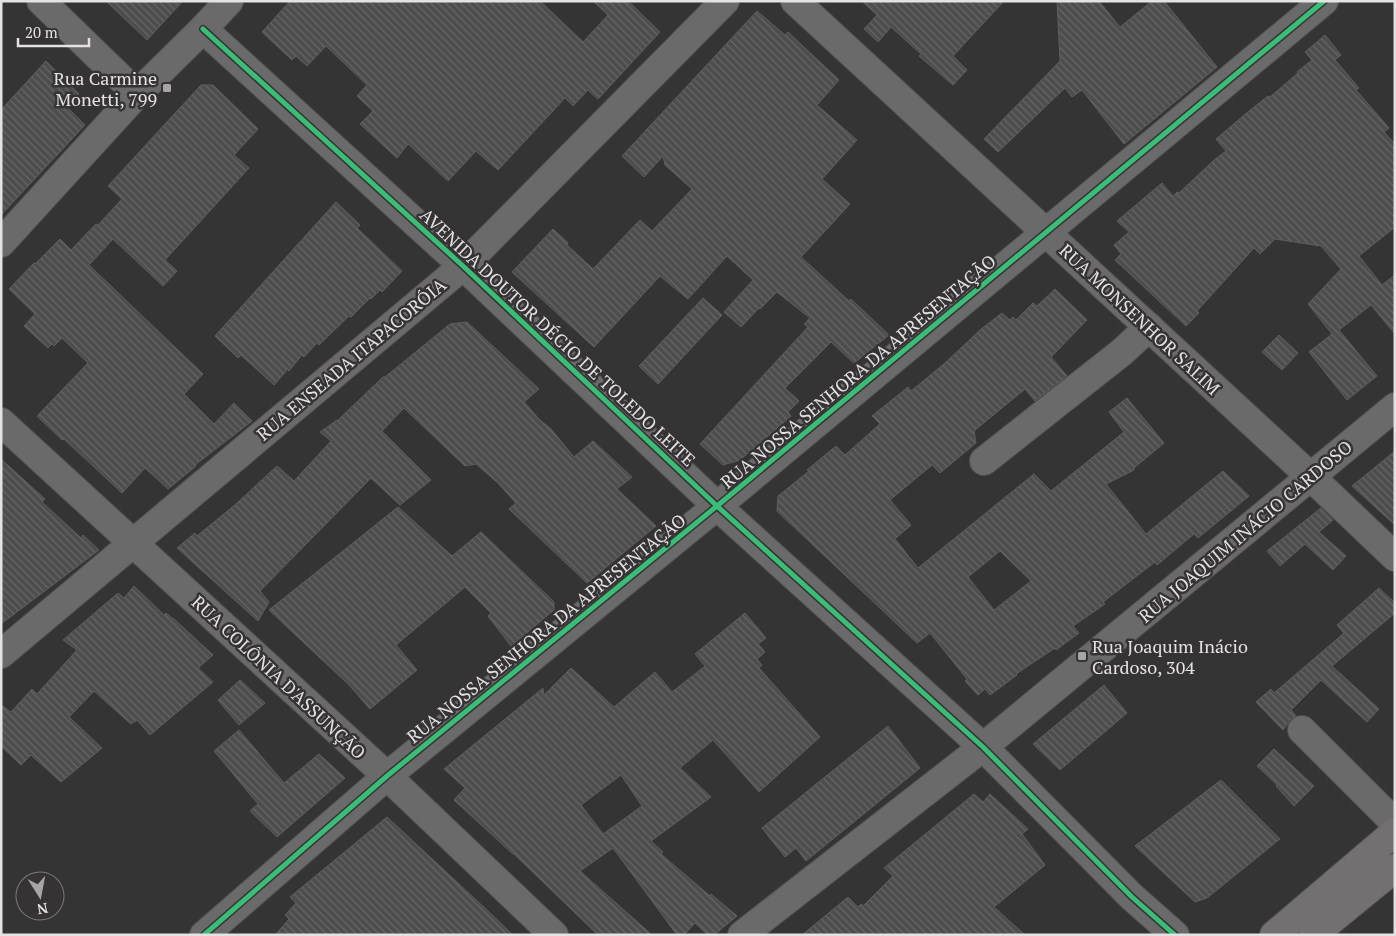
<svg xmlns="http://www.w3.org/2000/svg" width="1396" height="936" font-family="'PT Serif',serif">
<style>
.building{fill:url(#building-back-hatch);stroke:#5f5e5f;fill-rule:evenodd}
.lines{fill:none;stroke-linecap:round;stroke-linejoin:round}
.minor-casing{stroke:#515050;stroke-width:30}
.major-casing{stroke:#515050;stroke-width:30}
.minor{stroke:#6b6a6b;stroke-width:28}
.major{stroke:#737072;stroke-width:28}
.cycleway-casing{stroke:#363335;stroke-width:8}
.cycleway{stroke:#3abd76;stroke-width:5}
.poi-dot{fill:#a7a5a6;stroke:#363335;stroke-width:2}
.labels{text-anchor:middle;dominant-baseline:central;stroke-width:5;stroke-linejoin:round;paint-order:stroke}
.poi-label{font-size:18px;fill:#e4e2e3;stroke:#363335;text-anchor:end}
.street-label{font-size:18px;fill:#e4e2e3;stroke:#363335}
</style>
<defs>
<pattern id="building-back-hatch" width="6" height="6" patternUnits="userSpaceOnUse" patternTransform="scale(1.25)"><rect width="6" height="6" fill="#4e4d4e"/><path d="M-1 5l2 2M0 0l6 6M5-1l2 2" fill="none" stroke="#676667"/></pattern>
</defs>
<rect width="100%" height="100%" fill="#353435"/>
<!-- building -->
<g class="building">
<path d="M106,1H183L147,40Z"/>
<path d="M290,1H540L583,42L608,15L593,1H628L660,32L598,99L588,90L573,106L565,98L498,170L476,151L448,181L408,144L397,158L360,124L373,111L357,96L367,85L326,46L307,66L296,56L292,60L262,32Z"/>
<path d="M862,1H1004L953,56L967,70L953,85L919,56L921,54L891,27L878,42L864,29L877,15Z"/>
<path d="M1057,1H1099L1120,27L1152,1H1164L1217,67L1124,144L1082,90L1072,97L1065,88L998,152L984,139L1060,61Z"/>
<path d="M757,11L785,35L788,32L839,80L817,105L857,140L822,179L850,204L801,257L849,301L851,299L889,335L854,363L831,342L785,388L799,401L788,412L791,416L740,460L723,465L700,444L808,327L804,324L810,318L777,292L760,309L759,308L741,327L724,312L753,280L727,256L688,299L660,276L594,347L512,272L553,229L568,243L567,245L593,269L640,220L652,231L692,189L665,165L663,156L644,177L622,156Z"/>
<path d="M1325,35L1341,55L1335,60L1359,88L1356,90L1389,128L1384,132L1395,144V227L1359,256L1382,285L1395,275V334L1371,305L1339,330L1377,376L1347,400L1309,352L1332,334L1308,304L1341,269L1321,246L1275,239L1260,254L1254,248L1197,311L1199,313L1186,326L1115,260L1121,254L1114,245L1129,232L1117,221L1162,183L1173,196L1177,192L1179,193L1213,161L1226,151L1216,139L1249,111L1268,96L1270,97L1298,73L1297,72L1312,60L1305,52Z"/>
<path d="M46,61L79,94L67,107L85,125L1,215V110Z"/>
<path d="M201,85H213L258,129L234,155L249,168L165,260L177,271L163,286L113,239L89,265L203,374L184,394L214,424L234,403L252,421L195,465L196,466L168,489L145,468L122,493L64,439L62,440L37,416L88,363L62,338L54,346L52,344L48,348L24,326L35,314L9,289L34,263L35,264L60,239L71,250L96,224L98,225L122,199L108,186Z"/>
<path d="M336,202L360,225L357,228L402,271L382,292L380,290L371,299L370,298L351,317L349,316L319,345L317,343L304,357L302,355L289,371L288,369L274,385L241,355L238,358L215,336Z"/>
<path d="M1055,289L1087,320L1051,357L1067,376L1035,401L1025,389L974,431L976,443L940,473L932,465L890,500L911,525L895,539L918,568L1034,474L1051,491L1124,432L1109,412L1127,398L1164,443L1134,468V470L1106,484L1146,534L1223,471L1249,496L1198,538L1194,534L1157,565L1155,562L1103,602L1105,604L1073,626L1079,633L1056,650L1055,648L1016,674L1017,675L990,695L985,689L978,695L965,681L967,679L930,633L917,643L777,511L778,496L809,471L807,470L836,446L845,455L880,424L872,416L908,387L911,391L945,363L980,330L1002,313L1010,320L1013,317L1016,320L1033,303L1037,306ZM1000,551L1031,581L994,610L968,577Z"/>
<path d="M703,298L722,315L658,384L639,366Z"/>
<path d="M467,322L539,389L524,402L540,420L551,429L574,457L593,441L632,477L617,489L656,526L587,583L509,509L516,503L498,483L476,464L465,466L404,408L382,431L431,480L400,505L371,478L260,591L269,602L258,621L177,548L195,533L197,536L236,504L277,466L294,481L331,441L320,432L337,420V421L383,377H385L450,324Z"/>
<path d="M1279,335L1298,353L1282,370L1262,352Z"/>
<path d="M1395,451V525L1352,486Z"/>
<path d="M1,459L45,499L42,502L81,538L83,535L99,550L1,624Z"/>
<path d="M398,507L452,556L481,532L554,602V610L511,646L488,616L491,613L465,587L396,645L417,670L370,709L349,685L269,610Z"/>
<path d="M1321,508L1333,520L1319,532L1346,556L1333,570L1305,544L1280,566L1267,551Z"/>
<path d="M134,586L164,615L166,613L173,619V618L213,655L198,668L213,682L150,735L137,720L131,724L94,691L69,717L102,748L61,782L31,755L21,765L1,746V705L11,712L32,689L37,694L77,650L63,640L118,593L124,598Z"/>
<path d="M1379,588L1395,603V613L1332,666L1379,709L1367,722L1321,680L1291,710L1296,716L1291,719L1283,730L1256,702L1271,689L1274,693L1344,633L1337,625Z"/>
<path d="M745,613L766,638L758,644L765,652L757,659L762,665L759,668L820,737L759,792L713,740L680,768L711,797L651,841L663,852L661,854L710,896L711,894L737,916L714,935H708L695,923L684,935H677L613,848L580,871L652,935H598L514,854H513L454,800L465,788L444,769L543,688L544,695L571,668L614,707L655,672L672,692L705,666L695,654ZM621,775L642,806L603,834L581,805Z"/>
<path d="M240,680L265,703L239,725L218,700Z"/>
<path d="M1104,685L1127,713L1060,770L1033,744Z"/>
<path d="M888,726L920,768L806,861L796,848L785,857L762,828Z"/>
<path d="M239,730L284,783L319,754L345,778L277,837L250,811L258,804L214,751Z"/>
<path d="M1274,749L1314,786L1294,806L1276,786L1277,785L1257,766Z"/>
<path d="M1221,780L1280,839L1207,898L1195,902L1135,846Z"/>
<path d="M974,794L983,802L990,794L1028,829L1022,834L1045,865L994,907L1025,935H802L848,897L858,907L861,904L863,906L893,876L884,868Z"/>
<path d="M387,817L488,911L513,935H275L289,919L285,915L296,903L290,897Z"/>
</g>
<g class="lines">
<!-- minor casing -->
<g class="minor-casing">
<g id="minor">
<path d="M41,1L137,94"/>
<path d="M795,1L1310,476L1395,557"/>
<path d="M203,29L463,266L717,506L983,747L1132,897L1175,935"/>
<path d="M1,243L137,94L203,29L229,1"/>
<path d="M1,422L387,776L554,935"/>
<path d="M984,461L1122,352L1149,327"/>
<path d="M1,654L463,266L725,1"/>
<path d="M1302,730L1395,823"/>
<path d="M204,935L387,776L717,506L1324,1"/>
<path d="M742,935L983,747L1395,407"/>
</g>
</g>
<!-- major casing -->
<g class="major-casing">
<g id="major">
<path d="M1274,935L1395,832"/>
<path d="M1313,935L1395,868"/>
</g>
</g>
<!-- minor -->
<use href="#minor" class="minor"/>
<!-- major -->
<use href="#major" class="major"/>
<!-- cycleway casing -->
<g class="cycleway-casing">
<g id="cycleway">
<path d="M203,29L463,266L717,506L983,747L1132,897L1175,935"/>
<path d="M204,935L387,776L717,506L1324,1"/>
</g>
</g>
<!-- cycleway -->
<use href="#cycleway" class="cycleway"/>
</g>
<!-- markers -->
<g class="poi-dot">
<rect x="162" y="83" width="10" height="10" rx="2.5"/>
<rect x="1077" y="651" width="10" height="10" rx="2.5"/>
</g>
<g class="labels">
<!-- poi labels -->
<g class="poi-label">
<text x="157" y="78">Rua Carmine<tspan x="157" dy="21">Monetti, 799</tspan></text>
<text x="1092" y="646" text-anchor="start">Rua Joaquim Inácio<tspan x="1092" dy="21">Cardoso, 304</tspan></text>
</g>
<!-- street labels -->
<g class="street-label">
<text transform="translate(1140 319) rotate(43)">RUA MONSENHOR SALIM</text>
<text transform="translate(558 337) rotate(43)">AVENIDA DOUTOR DÉCIO DE TOLEDO LEITE</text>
<text transform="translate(351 359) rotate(-40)">RUA ENSEADA ITAPACORÓIA</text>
<text transform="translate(858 371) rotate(-40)">RUA NOSSA SENHORA DA APRESENTAÇÃO</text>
<text transform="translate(1245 531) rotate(-40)">RUA JOAQUIM INÁCIO CARDOSO</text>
<text transform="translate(546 628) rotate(-39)">RUA NOSSA SENHORA DA APRESENTAÇÃO</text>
<text transform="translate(279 677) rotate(43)">RUA COLÔNIA D'ASSUNÇÃO</text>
</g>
</g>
<!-- border -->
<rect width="1396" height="936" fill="none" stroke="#e4e2e3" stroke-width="5"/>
<!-- north arrow -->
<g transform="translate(40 896) rotate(169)"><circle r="24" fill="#363335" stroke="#7c797b"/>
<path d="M0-4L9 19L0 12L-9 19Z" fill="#a7a5a6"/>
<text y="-8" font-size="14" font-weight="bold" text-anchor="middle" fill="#e4e2e3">N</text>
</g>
<!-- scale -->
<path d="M18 38v8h71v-8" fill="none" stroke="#e4e2e3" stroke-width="2.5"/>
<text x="25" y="38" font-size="15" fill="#e4e2e3" stroke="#363335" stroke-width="4" paint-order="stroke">20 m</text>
</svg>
